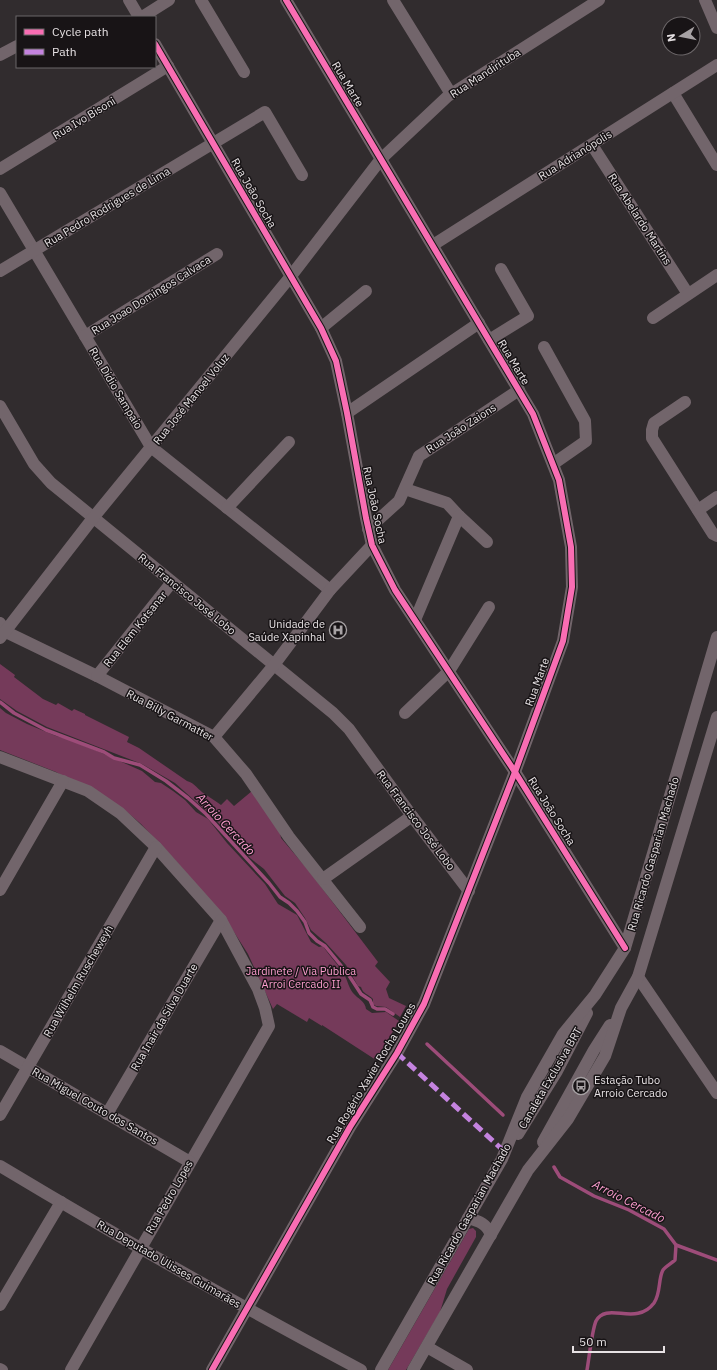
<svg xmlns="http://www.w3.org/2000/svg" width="717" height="1370" font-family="'IBM Plex Sans',sans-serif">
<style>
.green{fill:#753a5a}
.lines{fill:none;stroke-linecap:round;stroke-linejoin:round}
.stream{stroke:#9d4c79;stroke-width:3.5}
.minor{stroke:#72656b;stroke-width:12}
.quiet{stroke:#c483df;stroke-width:5;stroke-dasharray:10 5;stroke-linecap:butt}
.cycleway-casing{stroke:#181416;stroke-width:8}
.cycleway{stroke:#f96db3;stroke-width:6}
.labels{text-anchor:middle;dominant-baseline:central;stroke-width:3;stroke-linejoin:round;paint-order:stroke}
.street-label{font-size:11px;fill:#e7e2e4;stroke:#181416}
.poi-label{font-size:11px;fill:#e7e2e4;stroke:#181416;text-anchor:end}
.park-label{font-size:11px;fill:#fd9ecf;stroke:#181416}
.water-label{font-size:12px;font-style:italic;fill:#ff9fd1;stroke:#181416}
</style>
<rect width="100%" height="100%" fill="#312c2e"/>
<!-- green -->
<g class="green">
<path d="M0,664L15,675L14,677L43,699L56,705L58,703L72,711L74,709L85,714V715L129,737L127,742L139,748L187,781C195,783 198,790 205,794C210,798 216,801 221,805L227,799L234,806L252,791L280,833L281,838L309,871L378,962L375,966L390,982L386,989L389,998L406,1006L400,1017L386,1007L376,1006L373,1004V999C368,994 363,994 361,987L358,986L346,965L326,943L311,930L305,918L295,903L285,896L264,869L250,858L214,818L175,783L142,764L47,727L17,711L0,699Z"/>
<path d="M0,708L6,713L27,724L56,736L67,739L97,751L142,771L155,782L161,783L173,791L185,800L196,812L208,819L227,843L265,884L278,904L297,915L311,942L319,947L323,946C329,956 340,966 345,976C348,982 349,988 353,993C358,999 365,1001 366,1009L372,1013L386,1012L399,1021L376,1060L322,1025V1026L309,1018L307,1022L277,1004L273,1009L248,954L225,918L176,861L141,824L127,812L56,772L0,750Z"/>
<path d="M473,1228L476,1231V1237L447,1289L440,1312L406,1370H388L469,1229Z"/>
</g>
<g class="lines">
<!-- stream -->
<g class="stream">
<path d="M0,702L14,713L46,730L104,752L114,758L140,765L166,781L188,798L206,814L269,883L280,897L289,903L297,911L305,922L309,933L317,941L325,946L348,974L361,994L370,1000L373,1007L377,1009H385L393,1014"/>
<path d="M427,1044L503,1115"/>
<path d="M554,1167L560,1177L594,1196L629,1210L664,1229L676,1245L717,1260"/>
<path d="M587,1370C589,1359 592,1330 596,1321C607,1301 636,1327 654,1303C661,1293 658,1279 663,1270C665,1267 672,1263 675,1260L676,1245"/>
</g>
<!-- minor -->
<g class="minor">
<path d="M129,0L139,17"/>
<path d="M201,0L244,72"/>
<path d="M393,0L451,94"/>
<path d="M705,0L717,28"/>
<path d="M142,17L169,0"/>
<path d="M155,44L321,328L336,361L347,413L366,518L372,545L395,590L515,772L625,948"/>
<path d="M0,55L17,46"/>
<path d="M673,93L717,165"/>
<path d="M592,145L688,294"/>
<path d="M0,169L168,66"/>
<path d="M0,193L151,447L330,590"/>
<path d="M433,245L717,65"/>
<path d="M0,271L265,112L302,175"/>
<path d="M653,318L717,275"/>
<path d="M321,328L366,291"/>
<path d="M85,336L217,254"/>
<path d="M489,340L528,316L501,269"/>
<path d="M544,347L585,421L586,441L553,464"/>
<path d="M685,402L654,423L652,430V438L713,534L717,536"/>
<path d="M0,406L34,464L51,483L333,713L349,729L412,816L469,891"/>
<path d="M347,413L479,323"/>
<path d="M405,489L447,503L459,516L487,542"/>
<path d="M227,508L289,442"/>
<path d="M698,510L717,497"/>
<path d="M368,529L399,501L419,456L519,390"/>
<path d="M415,620L459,516"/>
<path d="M0,623L6,632L97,676L214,737L246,774L289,837L360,927"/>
<path d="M0,638L93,518L291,276L381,159L448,96L599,0"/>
<path d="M97,676L172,582"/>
<path d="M405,713L449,671L489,607"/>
<path d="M214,737L274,665L330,590L372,545"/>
<path d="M0,757L88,791L120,813L156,847L221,920L258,989L265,1008L269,1026L141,1248L71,1370"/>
<path d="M323,879L412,816"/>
<path d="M0,890L63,781"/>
<path d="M638,977L717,1093"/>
<path d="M0,1051L190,1162"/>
<path d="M107,1114L221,920"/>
<path d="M0,1115L156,847"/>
<path d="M518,1134L557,1071L587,1013"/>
<path d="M543,1142L594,1050L610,1025"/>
<path d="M0,1166C118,1237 239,1305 361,1370"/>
<path d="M468,1218C479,1221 487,1224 491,1235"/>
<path d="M0,1305L61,1202"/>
<path d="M427,1347L467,1370"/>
<path d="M0,1369L2,1370"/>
<path d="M212,1370L350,1127L397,1053L424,1004L515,772L563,641L572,587L571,547L559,480L533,414L286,0"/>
<path d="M381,1370L502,1159L527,1097L563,1034L595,995L625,948L717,637"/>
<path d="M413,1370L528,1170L568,1119L605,1056L621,1008L638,977L717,717"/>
</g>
<!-- quiet -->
<path class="quiet" d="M397,1053L505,1152"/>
<!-- cycleway casing -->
<g class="cycleway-casing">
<g id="cycleway">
<path d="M155,44L321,328L336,361L347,413L366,518L372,545L395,590L515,772L625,948"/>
<path d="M212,1370L350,1127L397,1053L424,1004L515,772L563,641L572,587L571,547L559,480L533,414L286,0"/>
</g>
</g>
<!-- cycleway -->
<use href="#cycleway" class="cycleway"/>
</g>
<!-- icons -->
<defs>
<g id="hospital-ring" transform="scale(0.9)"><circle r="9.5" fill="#181416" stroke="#a7a2a4" stroke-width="1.5"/><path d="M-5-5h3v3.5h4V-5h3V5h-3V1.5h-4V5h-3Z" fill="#a7a2a4"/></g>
<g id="bus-ring" transform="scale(0.9)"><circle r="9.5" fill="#181416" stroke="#a7a2a4" stroke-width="1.5"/><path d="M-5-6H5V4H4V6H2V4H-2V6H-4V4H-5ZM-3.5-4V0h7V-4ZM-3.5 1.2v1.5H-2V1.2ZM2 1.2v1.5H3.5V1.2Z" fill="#a7a2a4"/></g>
</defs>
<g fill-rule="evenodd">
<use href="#hospital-ring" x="338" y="630"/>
<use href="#bus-ring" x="581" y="1086"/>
</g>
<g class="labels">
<!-- street labels -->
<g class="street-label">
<text transform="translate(485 73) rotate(-33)">Rua Mandirituba</text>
<text transform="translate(348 84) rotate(59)">Rua Marte</text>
<text transform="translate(84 118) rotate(-31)">Rua Ivo Bisoni</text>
<text transform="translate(575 155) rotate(-32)">Rua Adrianópolis</text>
<text transform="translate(254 193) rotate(60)">Rua João Socha</text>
<text transform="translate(107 207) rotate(-31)">Rua Pedro Rodrigues de Lima</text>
<text transform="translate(640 219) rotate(57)">Rua Abelardo Martins</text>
<text transform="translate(151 295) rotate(-32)">Rua Joao Domingos Calvaca</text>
<text transform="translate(514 362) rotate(59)">Rua Marte</text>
<text transform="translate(116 388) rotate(59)">Rua Didio Sampaio</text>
<text transform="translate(191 399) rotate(-51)">Rua José Manoel Voluz</text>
<text transform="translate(461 428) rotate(-33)">Rua João Zaions</text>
<text transform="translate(375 505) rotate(78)">Rua João Socha</text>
<text transform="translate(187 594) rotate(39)">Rua Francisco José Lobo</text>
<text transform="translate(135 629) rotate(-51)">Rua Elem Kotsanar</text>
<text transform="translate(537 682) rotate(-70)">Rua Marte</text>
<text transform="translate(170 715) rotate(28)">Rua Billy Garmatter</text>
<text transform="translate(552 811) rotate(58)">Rua João Socha</text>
<text transform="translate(416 820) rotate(53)">Rua Francisco José Lobo</text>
<text transform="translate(653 854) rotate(-74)">Rua Ricardo Gasparian Machado</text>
<text transform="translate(78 981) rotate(-60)">Rua Wilhelm Ruscheweyh</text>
<text transform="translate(164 1017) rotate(-60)">Rua Inair da Silva Duarte</text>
<text transform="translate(371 1073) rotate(-59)">Rua Rogério Xavier Rocha Loures</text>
<text transform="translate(550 1078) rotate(-60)">Canaleta Exclusiva BRT</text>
<text transform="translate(95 1106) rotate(30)">Rua Miguel Couto dos Santos</text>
<text transform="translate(169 1197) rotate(-60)">Rua Pedro Lopes</text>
<text transform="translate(469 1214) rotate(-61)">Rua Ricardo Gasparian Machado</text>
<text transform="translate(169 1264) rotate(30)">Rua Deputado Ulisses Guimarães</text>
</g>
<!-- poi labels -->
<g class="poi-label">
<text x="325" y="624">Unidade de<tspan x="325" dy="13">Saúde Xapinhal</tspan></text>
<text x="594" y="1080" text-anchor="start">Estação Tubo<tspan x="594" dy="13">Arroio Cercado</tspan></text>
</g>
<!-- park labels -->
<g class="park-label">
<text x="301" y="971">Jardinete / Via Pública<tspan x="301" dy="13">Arroi Cercado II</tspan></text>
</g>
<!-- water labels -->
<g class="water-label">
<text transform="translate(226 824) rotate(47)">Arroio Cercado</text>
<text transform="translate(629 1201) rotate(27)">Arroio Cercado</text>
</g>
</g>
<!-- legend -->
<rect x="16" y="16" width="140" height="52" fill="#181416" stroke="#6b6668"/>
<rect x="24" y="29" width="20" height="6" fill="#f96db3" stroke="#6b6668"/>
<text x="52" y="36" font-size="12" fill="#e7e2e4">Cycle path</text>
<rect x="24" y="49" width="20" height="6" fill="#c483df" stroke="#6b6668"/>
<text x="52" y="56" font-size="12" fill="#e7e2e4">Path</text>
<!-- north arrow -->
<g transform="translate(681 36) rotate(260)"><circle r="19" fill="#181416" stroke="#6b6668"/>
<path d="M0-3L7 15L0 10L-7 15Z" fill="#a7a2a4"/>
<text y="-6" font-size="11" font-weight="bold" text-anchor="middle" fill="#e7e2e4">N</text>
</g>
<!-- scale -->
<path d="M573 1346v6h91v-6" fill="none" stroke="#e7e2e4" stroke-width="2"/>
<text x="579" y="1346" font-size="12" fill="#e7e2e4" stroke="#181416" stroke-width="3" paint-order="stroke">50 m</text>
</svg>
